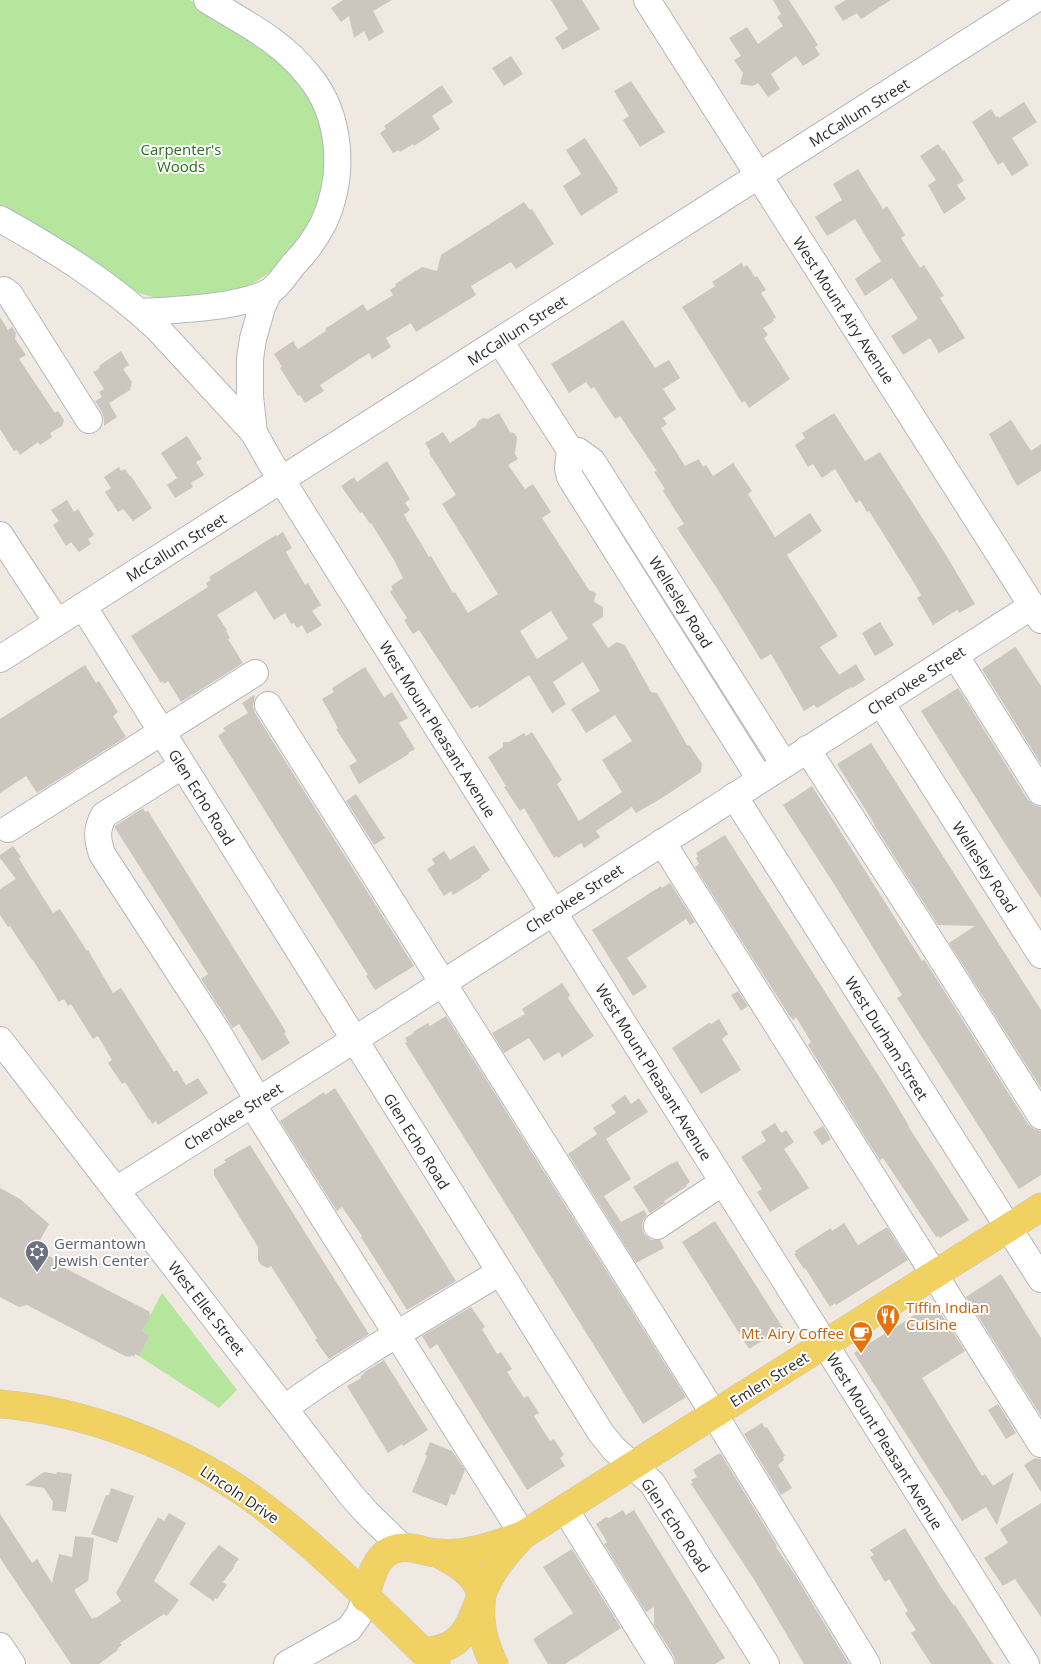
<svg xmlns="http://www.w3.org/2000/svg" width="1041" height="1664" font-family="'Open Sans',sans-serif">
<style>
.green{fill:#b6e59e}
.building{fill:#cbc7bf;fill-rule:evenodd}
.lines{fill:none;stroke-linecap:round;stroke-linejoin:round}
.minor-casing{stroke:#b4b7c1;stroke-width:28}
.major-casing{stroke:#c9c9c9;stroke-width:29}
.minor{stroke:#fff;stroke-width:26}
.major{stroke:#f2d163;stroke-width:28}
.labels{text-anchor:middle;dominant-baseline:central;stroke-width:4;stroke-linejoin:round;paint-order:stroke}
.street-label{font-size:15px;fill:#2e2e2e;stroke:#fff}
.park-label{font-size:15px;fill:#2c6e1b;stroke:#fff}
.worship-label{font-size:15px;fill:#5b616d;stroke:#fff;text-anchor:start}
.food-label{font-size:15px;fill:#c56008;stroke:#fff;text-anchor:start}
</style>
<rect width="100%" height="100%" fill="#efe9e1"/>
<!-- green -->
<g class="green">
<path d="M0,0H190L226,23L293,69L322,123L328,167L313,225L274,270L249,286L235,292L160,299L142,294L128,288L0,208Z"/>
<path d="M162,1293L237,1390L219,1408L139,1356L150,1336L142,1331Z"/>
</g>
<!-- building -->
<g class="building">
<path d="M343,0H392L373,11L384,32L369,41L364,31L354,38L349,16L341,22L331,8Z"/>
<path d="M551,0H582L600,29L563,50L555,38L568,29Z"/>
<path d="M773,0H789L818,45L815,47L820,55L803,66L796,56L771,74L780,89L768,97L758,83L753,86L740,84L743,73L734,60L741,56L729,38L747,27L758,44L783,26L777,17L781,14Z"/>
<path d="M846,0H891L861,19L857,13L843,21L834,7Z"/>
<path d="M511,56L523,74L504,86L492,68Z"/>
<path d="M631,81L665,132L640,147L623,120L629,116L614,91Z"/>
<path d="M442,85L453,102L432,116L440,129L414,146L413,144L400,152L399,150L393,153L380,133L386,129L384,126Z"/>
<path d="M1024,102L1037,122L1012,138L1029,165L1012,176L1003,162L998,165L972,122L991,109L996,117L998,116L999,118Z"/>
<path d="M585,138L618,189L617,190L618,192L581,216L563,186L581,174L566,150Z"/>
<path d="M938,144L943,151L944,150L964,181L957,185L966,199L944,214L928,185L936,180L920,156Z"/>
<path d="M858,169L883,209L887,206L905,235L901,238L920,268L924,265L944,296L940,298L965,338L939,353L930,338L903,355L891,336L918,319L892,278L865,296L855,279L881,261L855,219L827,236L815,217L842,200L833,184Z"/>
<path d="M524,202L530,210L532,209L554,244L516,269L511,262L471,286L476,295L416,332L411,323L386,338L391,347L372,359L369,353L320,385L324,391L305,403L300,395L298,396L280,368L282,367L274,354L293,341L298,349L326,331L325,329L363,304L367,311L393,295L390,290L396,286L395,284L422,267L437,271L441,255Z"/>
<path d="M741,263L744,267L747,265L755,277L757,276L766,290L761,293L776,317L773,319L774,321L763,328L768,335L764,338L790,379L749,408L745,401L742,403L682,307L715,286L712,282Z"/>
<path d="M0,317L8,330L12,327L16,333L15,339L26,355L19,359L55,413L58,411L64,420L62,426L50,433L52,437L40,445L38,442L20,455L17,450L14,451L0,429Z"/>
<path d="M623,320L655,368L669,360L680,378L663,389L676,409L663,418L667,424L661,428L685,466L699,459L703,467L706,465L713,476L733,463L752,491L748,494L775,537L810,513L822,531L787,555L838,636L820,647L839,675L856,664L865,680L852,688L851,687L817,708L814,705L804,711L771,654L761,660L718,590L677,528L684,524L663,491L665,489L654,472L657,471L620,416L615,419L594,387L591,389L586,382L569,393L551,364Z"/>
<path d="M121,351L129,365L123,369L132,382L130,390L109,403L117,417L104,426V419L102,412L95,401L102,397L99,392L104,389L93,372L99,369L100,365Z"/>
<path d="M499,413L510,432L514,433L517,437L515,454L518,459L508,465L525,489L533,484L551,512L542,518L589,590L596,593L594,602L603,607V617L592,624L608,648L617,642L625,645L651,692L657,693L687,745L690,746L702,764L701,772L662,798L636,813L632,807L596,831L600,837L584,848L581,843L558,858L557,856L554,858L524,808L520,811L504,787L506,786L488,757L503,747V742H509L524,733L526,736L532,732L562,780L557,784L579,821L622,792L602,760L632,741L615,715L586,733L571,709L600,691L583,662L553,682L566,704L552,713L529,675L479,708L478,705L471,709L419,630L413,634L404,620L407,618L390,592L393,590L391,586L403,578L394,560L371,523L370,524L362,512L360,513L341,486L354,477L357,482L387,461L410,499L405,503L410,510L404,515L429,557L431,556L453,593L455,592L468,613L498,594L442,504L456,495L429,453L430,451L425,443L443,432L450,443L476,426L478,421L483,418L488,419ZM551,611L568,639L537,659L520,631Z"/>
<path d="M834,413L865,461L880,452L946,555L975,604L959,613L957,610L933,625L917,598L921,595L916,586L869,511L867,512L860,500L856,503L835,469L822,478L813,464L808,467L795,445L805,438L802,433Z"/>
<path d="M1011,420L1031,451L1041,444V471L1017,486L989,434Z"/>
<path d="M187,436L202,459L196,462L204,475L191,483L193,487L175,498L167,485L177,478L161,453Z"/>
<path d="M119,467L121,471L125,469L130,476H131L152,508L133,521L123,509L118,512L105,492L111,488L104,477Z"/>
<path d="M67,500L74,512L78,509L94,535L88,539L91,544L79,552L71,542L66,546L53,525L59,521L51,510Z"/>
<path d="M283,532L292,548L286,552L305,585L308,583L321,605L312,611L322,625L307,634L302,625L297,628L294,623L291,624L285,613L274,620L256,591L217,615L227,630L226,631L230,638L228,639L243,663L181,702L168,681L164,684L163,681L161,683L131,636L208,587L206,583L211,580L209,577L276,535L277,536Z"/>
<path d="M880,622L894,645L875,656L862,633Z"/>
<path d="M1015,647L1017,649L1041,686V764L982,669Z"/>
<path d="M85,665L96,683L99,681L118,712L113,716L126,737L37,793L26,776L0,793V719Z"/>
<path d="M365,667L384,697L392,692L408,718L399,723L415,749L408,753L409,754L359,784L349,766L357,761L336,729L338,728L322,699L334,692L332,688Z"/>
<path d="M958,688L1028,800L1034,805L1041,807V898L1002,839L921,711Z"/>
<path d="M254,695L255,697L253,706L255,713L414,966L375,990L366,976L368,975L218,736L225,731L223,728L248,713L242,703Z"/>
<path d="M871,743L1041,1010V1088L949,943L975,926L938,925L874,825H875L837,764Z"/>
<path d="M812,786L922,961L924,959L1028,1124L1034,1129L1041,1131V1175L1019,1189L897,998L902,995L834,884L783,805Z"/>
<path d="M356,794L385,838L374,845L346,801Z"/>
<path d="M143,808L145,812L148,811L285,1030L286,1032L284,1033L290,1043L262,1061L239,1024L233,1028L201,979L208,974L115,828V826Z"/>
<path d="M725,835L887,1089L909,1126H908L969,1220L940,1238L938,1236L936,1237L883,1158L880,1160L872,1148L808,1045L811,1042L796,1017L793,1020L789,1015L695,867L699,864L696,858L698,857L696,853Z"/>
<path d="M474,845L490,870L481,876L482,877L453,895L451,891L444,896L427,869L435,864L432,859L444,851L450,860Z"/>
<path d="M13,846L21,857L19,859L53,913L60,909L87,951L88,950L113,993L121,988L174,1072L177,1070L186,1085L198,1078L208,1093L158,1125L156,1121L152,1124L150,1119L149,1120L125,1082L122,1084L108,1063L112,1060L98,1036L93,1039L71,1004L68,1006L64,999L59,1002L33,960H32L10,926L8,927L0,915V889L16,879L0,858V855Z"/>
<path d="M670,883L695,922L690,925L686,919L627,958L647,987L633,996L592,930L661,886L662,888Z"/>
<path d="M562,983L570,995L568,998L594,1036L562,1057L559,1052L544,1061L529,1038L504,1053L492,1033L525,1014L522,1009Z"/>
<path d="M738,991L748,1006L741,1011L731,995Z"/>
<path d="M446,1016L686,1397L643,1424L405,1043L407,1042L405,1038L414,1033L413,1032L428,1023L430,1026Z"/>
<path d="M719,1019L728,1034L722,1039L741,1070L701,1094L672,1048L709,1023L711,1024Z"/>
<path d="M335,1088L456,1281L407,1310L361,1237L362,1236L342,1207L337,1211L280,1121L324,1092L325,1095Z"/>
<path d="M625,1095L631,1104L639,1098L648,1112L606,1139L631,1179L604,1196L621,1222L644,1210L647,1215L643,1220L642,1226L644,1234L651,1240H660L664,1248L636,1263L568,1154L597,1134L593,1128L616,1113L611,1105Z"/>
<path d="M775,1123L781,1133L786,1130L794,1142L784,1149L809,1188L770,1212L757,1192L762,1189L741,1157L766,1141L761,1132Z"/>
<path d="M823,1126L831,1139L822,1145L813,1132Z"/>
<path d="M250,1145L369,1334L329,1359L315,1340L317,1338L271,1266L268,1268L261,1265L258,1260V1247L214,1175V1169L226,1162L224,1160Z"/>
<path d="M677,1161L690,1182L686,1185L687,1186L664,1201L665,1203L650,1213L633,1187L672,1163V1164Z"/>
<path d="M0,1188L20,1199L49,1224L35,1249L61,1262L59,1265L150,1312L149,1314L151,1315L142,1331L150,1336L139,1356L135,1354L134,1357L131,1355L130,1357L127,1356V1357L27,1305L19,1307L0,1297Z"/>
<path d="M715,1221L783,1328L749,1349L682,1242Z"/>
<path d="M844,1223L858,1245L887,1227L908,1260L836,1305L835,1303L830,1307L805,1268L804,1269L794,1254L796,1253L795,1251L831,1228L832,1231Z"/>
<path d="M1001,1274L1041,1338V1416L966,1297Z"/>
<path d="M934,1303L965,1351L922,1378L982,1476L985,1474L993,1486L1014,1472L997,1525L986,1507L962,1521L854,1353Z"/>
<path d="M471,1307L485,1327L482,1329L497,1354L501,1352L512,1369L507,1372L524,1398L528,1396L539,1413L534,1416L550,1441L554,1439L564,1455L560,1458L565,1466L527,1490L437,1344L430,1349L422,1336Z"/>
<path d="M384,1360L428,1430L403,1446L402,1444L388,1453L347,1386L361,1378L360,1376L364,1374L363,1373Z"/>
<path d="M998,1404L1016,1433L1006,1439L988,1410Z"/>
<path d="M762,1423L765,1428L767,1427L785,1456L783,1457L784,1460L778,1465L792,1488L781,1495L744,1434Z"/>
<path d="M430,1442L452,1451L465,1470L455,1495L451,1494L447,1506L412,1492L427,1456L425,1455Z"/>
<path d="M718,1454H721L777,1546L776,1547L795,1575L849,1664H804L755,1581L701,1499L691,1484L693,1483L691,1480L697,1477L693,1470Z"/>
<path d="M1035,1458L1041,1459V1492L1024,1465Z"/>
<path d="M44,1472L56,1474L57,1472L72,1474L66,1512L52,1510L53,1502L44,1488L25,1485Z"/>
<path d="M111,1488L134,1496L117,1543L91,1534L106,1495H109Z"/>
<path d="M1041,1503V1617L1015,1579L1003,1586L984,1558L1008,1543L1000,1529Z"/>
<path d="M623,1510L626,1515L634,1510L725,1658L715,1664H676L674,1656L654,1625V1607L646,1612L604,1544L607,1542L596,1524L606,1517L609,1518Z"/>
<path d="M169,1513L186,1523L154,1581L179,1600L167,1616L164,1614L120,1643L122,1645L117,1649L118,1650L99,1664H71L0,1558V1514L32,1563L37,1559L52,1583L59,1554L72,1557L75,1536L94,1538L88,1581L74,1590L92,1619L95,1617L96,1618L121,1601L116,1593L158,1517L164,1521Z"/>
<path d="M905,1528L941,1587L954,1606L955,1605L993,1664H931L911,1633L916,1630L905,1613L908,1611L889,1579L885,1582L870,1557L874,1555L870,1550Z"/>
<path d="M219,1545L239,1559L234,1565L235,1566L223,1582L227,1585L217,1599L215,1598L213,1601L189,1584L213,1551H214Z"/>
<path d="M572,1549L621,1628L565,1664H548L533,1639L573,1613L543,1567Z"/>
</g>
<g class="lines">
<!-- minor casing -->
<g class="minor-casing">
<g id="minor">
<path d="M647,0L1041,620"/>
<path d="M0,219C56,250 110,284 157,328L254,433"/>
<path d="M0,291L4,290L10,295L89,420"/>
<path d="M269,292L262,307L253,339L250,359V396L254,433L271,463L1026,1664"/>
<path d="M141,312C176,310 235,308 267,293C276,289 287,273 293,265C305,253 316,238 324,222C345,176 342,116 309,76C281,40 244,23 207,0"/>
<path d="M500,341L570,450L568,468L570,477L760,779"/>
<path d="M570,450L578,451L592,461L784,764"/>
<path d="M0,535L57,622"/>
<path d="M83,606L601,1433L614,1449L652,1483L766,1664"/>
<path d="M955,655L1041,792"/>
<path d="M0,659L1034,0"/>
<path d="M881,703L1041,955"/>
<path d="M268,705L714,1414L867,1664"/>
<path d="M807,749L918,921L1041,1116"/>
<path d="M182,766L104,815C96,829 97,839 102,854L217,1031L258,1100"/>
<path d="M734,796L1041,1279"/>
<path d="M8,829L255,673"/>
<path d="M662,842L1041,1444"/>
<path d="M0,1040L351,1495L367,1513L402,1547"/>
<path d="M252,1104L523,1535"/>
<path d="M116,1190L354,1040L1032,606"/>
<path d="M657,1226L723,1182"/>
<path d="M285,1408C353,1358 428,1316 500,1272"/>
<path d="M565,1509L661,1664"/>
<path d="M0,1646L12,1664"/>
<path d="M287,1664L349,1629L359,1615L365,1598"/>
</g>
</g>
<!-- major casing -->
<g class="major-casing">
<g id="major">
<path d="M0,1404C87,1411 182,1448 253,1499C319,1547 377,1608 436,1664"/>
<path d="M437,1553C455,1562 477,1574 481,1595C482,1603 480,1611 481,1619C482,1635 487,1650 494,1664"/>
<path d="M365,1598C372,1572 378,1544 411,1548C420,1549 429,1553 437,1553C466,1556 496,1545 523,1535L1041,1207"/>
<path d="M424,1652C430,1651 437,1650 443,1648C473,1638 475,1603 489,1579C497,1563 510,1549 522,1536"/>
</g>
</g>
<!-- minor -->
<use href="#minor" class="minor"/>
<!-- major -->
<use href="#major" class="major"/>
</g>
<!-- icons -->
<defs>
<g id="synagogue-pin" transform="scale(1.25)"><path d="M0 17L-7.5 6A9.5 9.5 0 1 1 7.5 6Z" fill="#6b7280" stroke="#fff"/><path d="M0-6.5L5.6 3.2H-5.6ZM0 6.5L5.6-3.2H-5.6Z" fill="#fff"/></g>
<g id="restaurant-pin" transform="scale(1.25)"><path d="M0 17L-7.5 6A9.5 9.5 0 1 1 7.5 6Z" fill="#e8710a" stroke="#fff"/><path d="M-5-6h1v4h1v-4h1v4h1v-4h1v5L-1.5 .5V6h-2V.5L-5-1ZM5-6V6H3V1.5H1.5Q1.5-4 5-6Z" fill="#fff"/></g>
<g id="cafe-pin" transform="scale(1.25)"><path d="M0 17L-7.5 6A9.5 9.5 0 1 1 7.5 6Z" fill="#e8710a" stroke="#fff"/><path d="M-5.5-4.5H6V0H3Q3 3.5 0 3.5H-2.5Q-5.5 3.5-5.5 0ZM3-3.2v2h1.7v-2ZM-6 4.5H4V6H-6Z" fill="#fff"/></g>
</defs>
<g fill-rule="evenodd">
<use href="#synagogue-pin" x="37" y="1252"/>
<use href="#restaurant-pin" x="888" y="1316"/>
<use href="#cafe-pin" x="861" y="1333"/>
</g>
<g class="labels">
<!-- street labels -->
<g class="street-label">
<text transform="translate(859 112) rotate(-32)">McCallum Street</text>
<text transform="translate(844 310) rotate(57)">West Mount Airy Avenue</text>
<text transform="translate(517 330) rotate(-33)">McCallum Street</text>
<text transform="translate(176 547) rotate(-32)">McCallum Street</text>
<text transform="translate(681 602) rotate(58)">Wellesley Road</text>
<text transform="translate(916 680) rotate(-33)">Cherokee Street</text>
<text transform="translate(438 729) rotate(58)">West Mount Pleasant Avenue</text>
<text transform="translate(202 797) rotate(58)">Glen Echo Road</text>
<text transform="translate(985 867) rotate(57)">Wellesley Road</text>
<text transform="translate(574 898) rotate(-33)">Cherokee Street</text>
<text transform="translate(887 1038) rotate(58)">West Durham Street</text>
<text transform="translate(654 1072) rotate(58)">West Mount Pleasant Avenue</text>
<text transform="translate(233 1116) rotate(-32)">Cherokee Street</text>
<text transform="translate(417 1141) rotate(58)">Glen Echo Road</text>
<text transform="translate(207 1308) rotate(52)">West Ellet Street</text>
<text transform="translate(769 1379) rotate(-32)">Emlen Street</text>
<text transform="translate(885 1441) rotate(58)">West Mount Pleasant Avenue</text>
<text transform="translate(240 1494) rotate(34)">Lincoln Drive</text>
<text transform="translate(676 1525) rotate(56)">Glen Echo Road</text>
</g>
<!-- park labels -->
<g class="park-label">
<text x="181" y="149">Carpenter's<tspan x="181" dy="17">Woods</tspan></text>
</g>
<!-- worship labels -->
<g class="worship-label">
<text x="54" y="1243">Germantown<tspan x="54" dy="17">Jewish Center</tspan></text>
</g>
<!-- food labels -->
<g class="food-label">
<text x="906" y="1307">Tiffin Indian<tspan x="906" dy="17">Cuisine</tspan></text>
<text x="844" y="1333" text-anchor="end">Mt. Airy Coffee</text>
</g>
</g>
</svg>
